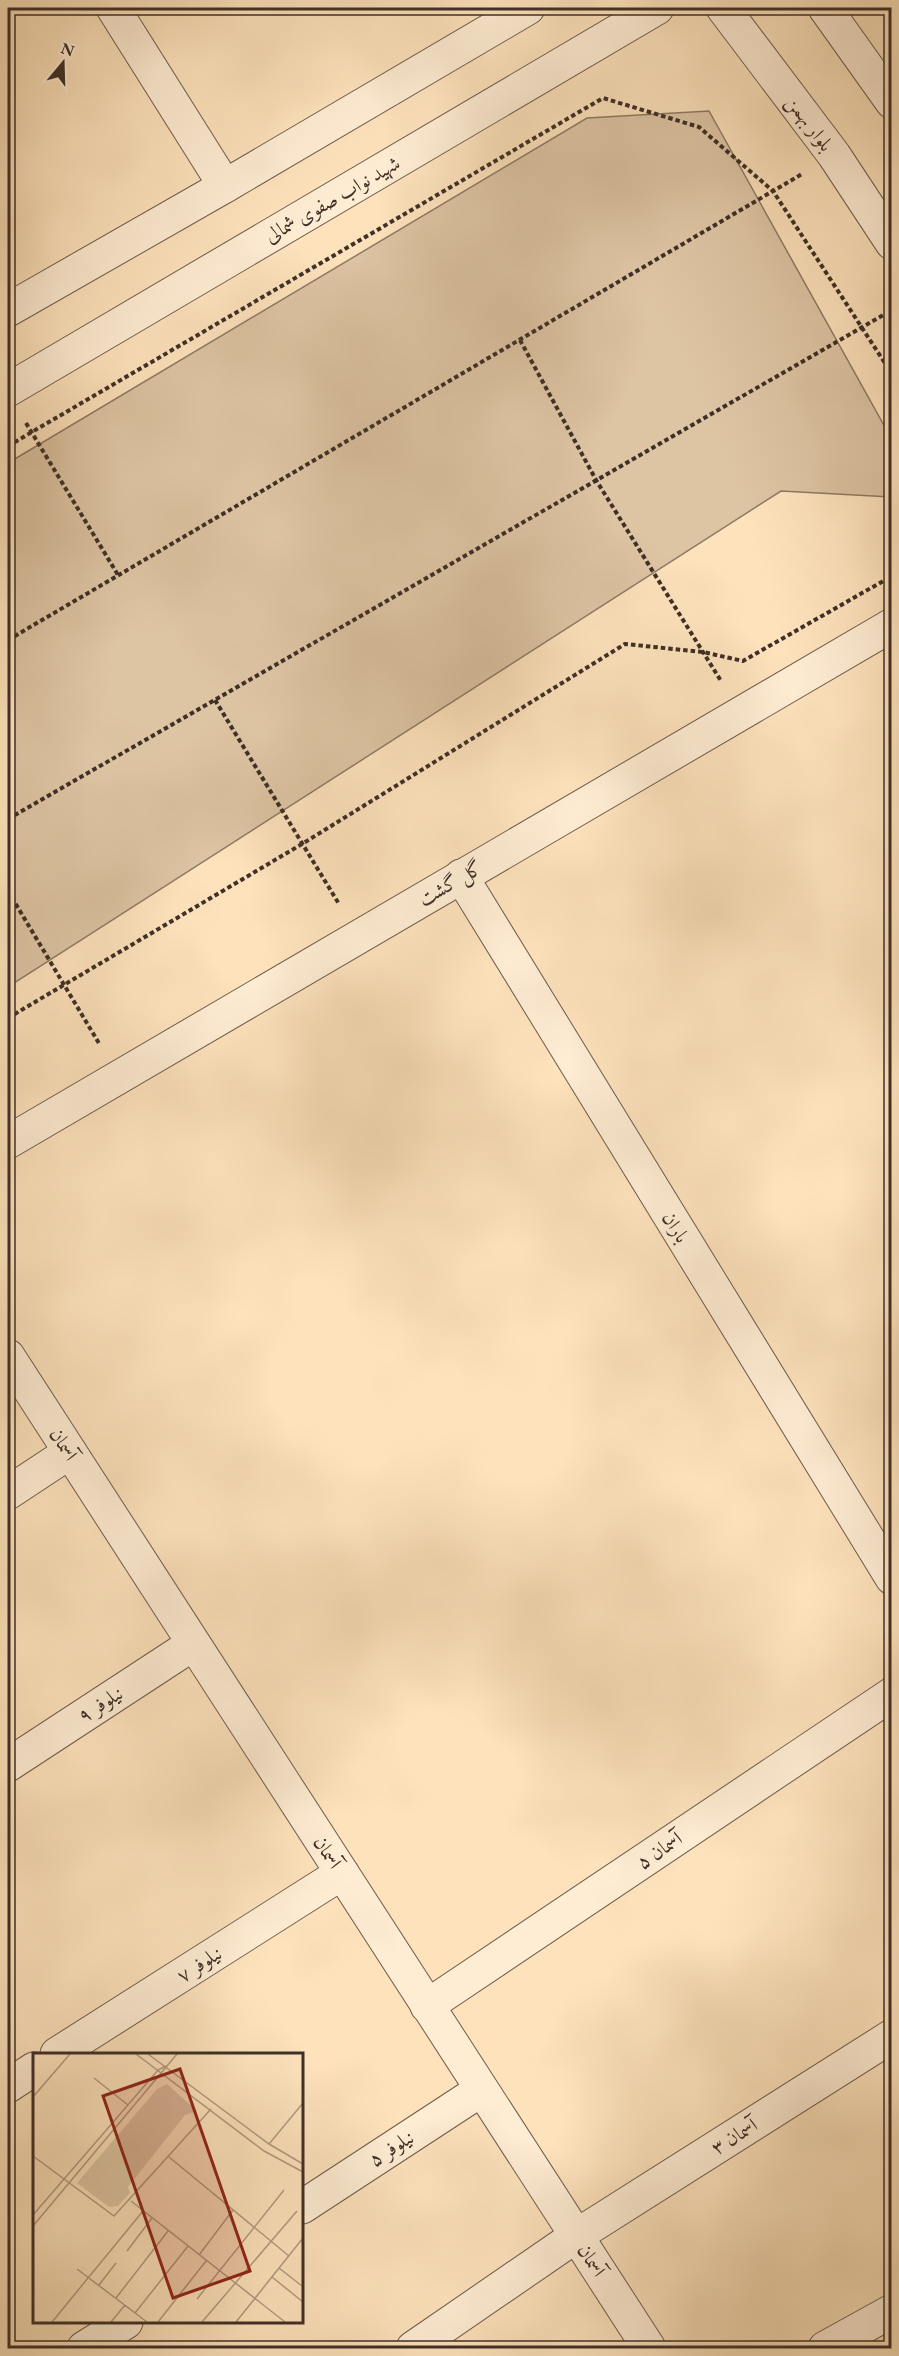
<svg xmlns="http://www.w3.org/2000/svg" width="899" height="2356" font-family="'EB Garamond',Amiri,serif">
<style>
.green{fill:#ddc4a3;stroke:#8e7a65;stroke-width:1.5}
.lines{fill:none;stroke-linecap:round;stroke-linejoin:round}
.minor-casing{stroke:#6e5c4c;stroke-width:35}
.tertiary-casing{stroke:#6e5c4c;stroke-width:35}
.path{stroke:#3f2f27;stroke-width:4;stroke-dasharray:4.5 3;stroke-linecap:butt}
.minor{stroke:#feecd3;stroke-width:33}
.tertiary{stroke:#feecd3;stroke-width:33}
.labels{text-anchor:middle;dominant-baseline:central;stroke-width:5;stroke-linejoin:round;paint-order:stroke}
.street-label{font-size:20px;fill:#3f2f27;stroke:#feecd3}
.inset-road{fill:none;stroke:#b19a80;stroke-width:1.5}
.view{fill:#8f2418;fill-opacity:0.15;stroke:#8f2418;stroke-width:3}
.inset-edge{fill:none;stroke:#3f2f27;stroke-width:3}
</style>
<rect width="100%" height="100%" fill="#fde2bc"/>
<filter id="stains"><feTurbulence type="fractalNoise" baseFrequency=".00333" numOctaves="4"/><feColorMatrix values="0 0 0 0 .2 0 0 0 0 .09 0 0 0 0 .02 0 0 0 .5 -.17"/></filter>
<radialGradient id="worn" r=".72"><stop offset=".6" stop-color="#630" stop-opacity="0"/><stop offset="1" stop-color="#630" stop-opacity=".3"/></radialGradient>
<!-- green -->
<path class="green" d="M709,111L891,438V497L781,491L8,987V463L587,118Z"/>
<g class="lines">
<!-- minor casing -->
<g class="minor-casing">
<g id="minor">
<path d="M113,8L225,186"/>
<path d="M461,876L892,1578"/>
<path d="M8,1142L892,625"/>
<path d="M8,1356L649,2348"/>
<path d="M8,1493L70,1452"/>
<path d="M8,1765L193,1644"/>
<path d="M427,2006L892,1694"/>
<path d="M57,2054L342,1873"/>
<path d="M8,2086L34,2069"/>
<path d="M302,2207L481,2090"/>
<path d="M84,2348L126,2322"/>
<path d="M413,2348L576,2236L892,2036"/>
<path d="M825,2348L892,2311"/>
</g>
</g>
<!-- tertiary casing -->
<g class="tertiary-casing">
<g id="tertiary">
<path d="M723,8L834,155L892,243"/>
<path d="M825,8L892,102"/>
<path d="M8,310L225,186L528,8"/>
<path d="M8,390L657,8"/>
</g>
</g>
<!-- path -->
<g class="path">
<path d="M520,340L596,480L721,681"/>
<path d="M26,423L118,575"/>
<path d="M8,446L603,98L699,127L773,191L892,374"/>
<path d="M8,640L802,174"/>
<path d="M215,700L339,904"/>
<path d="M8,819L892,310"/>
<path d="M8,891L100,1045"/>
<path d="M8,1018L302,844L625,644L703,652L743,661L892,576"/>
</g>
<!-- minor -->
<use href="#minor" class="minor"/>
<!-- tertiary -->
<use href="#tertiary" class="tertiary"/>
</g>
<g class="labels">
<!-- street labels -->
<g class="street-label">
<text transform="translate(810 123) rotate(53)">بلوار بهمن</text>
<text transform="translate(332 199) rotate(-30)">شهید نواب صفوی شمالی</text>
<text transform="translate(450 883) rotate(-30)">گل گشت</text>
<text transform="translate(676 1227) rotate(58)">باران</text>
<text transform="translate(64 1444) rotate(57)">آسمان</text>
<text transform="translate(100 1704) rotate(-33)">نیلوفر ۹</text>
<text transform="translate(659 1850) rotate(-34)">آسمان ۵</text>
<text transform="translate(328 1852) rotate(57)">آسمان</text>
<text transform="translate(199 1964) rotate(-33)">نیلوفر ۷</text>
<text transform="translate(734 2136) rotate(-32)">آسمان ۳</text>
<text transform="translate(391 2148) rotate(-33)">نیلوفر ۵</text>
<text transform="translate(592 2260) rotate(57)">آسمان</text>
</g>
</g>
<!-- overview -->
<g transform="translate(33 2053)">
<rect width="270" height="270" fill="#fde2bc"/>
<path d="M134,31L164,58L152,62L95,134L97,140L85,153L76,154L44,130L124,36Z" fill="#ddc4a3"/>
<path class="inset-road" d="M103,1L231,98L270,119M115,1L236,91L270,111M61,25L95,52M0,44L37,1M236,91L270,50M0,103L81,163L178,56M136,104L256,203M98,148L252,269M0,162L125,17L133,13M0,173L144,1M94,198L119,165M166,202L200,157M246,215L269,233M44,216L114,269M239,224L270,249M66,232L83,210M83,245L135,178M164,246L251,137M102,260L155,193M19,269L110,158M78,269L92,252M125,269L173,208M169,269L264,158M203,269L270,185"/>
<path class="view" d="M147,16L217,218L140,245L70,43Z"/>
<rect width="270" height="270" class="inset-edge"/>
</g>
<!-- margin -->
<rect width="899" height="2356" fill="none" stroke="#fde2bc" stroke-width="30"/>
<rect x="9" y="9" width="881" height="2338" fill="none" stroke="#3f2f27" stroke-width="3"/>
<rect x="15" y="15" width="869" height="2326" fill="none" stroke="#3f2f27" stroke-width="1.5"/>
<!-- north arrow -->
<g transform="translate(63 63) rotate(19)" stroke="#feecd3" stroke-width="4.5" paint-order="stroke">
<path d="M0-4.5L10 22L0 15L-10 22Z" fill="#3f2f27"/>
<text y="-9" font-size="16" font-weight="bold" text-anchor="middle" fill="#3f2f27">N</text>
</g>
<rect width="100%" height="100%" filter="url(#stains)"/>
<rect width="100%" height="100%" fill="url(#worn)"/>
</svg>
